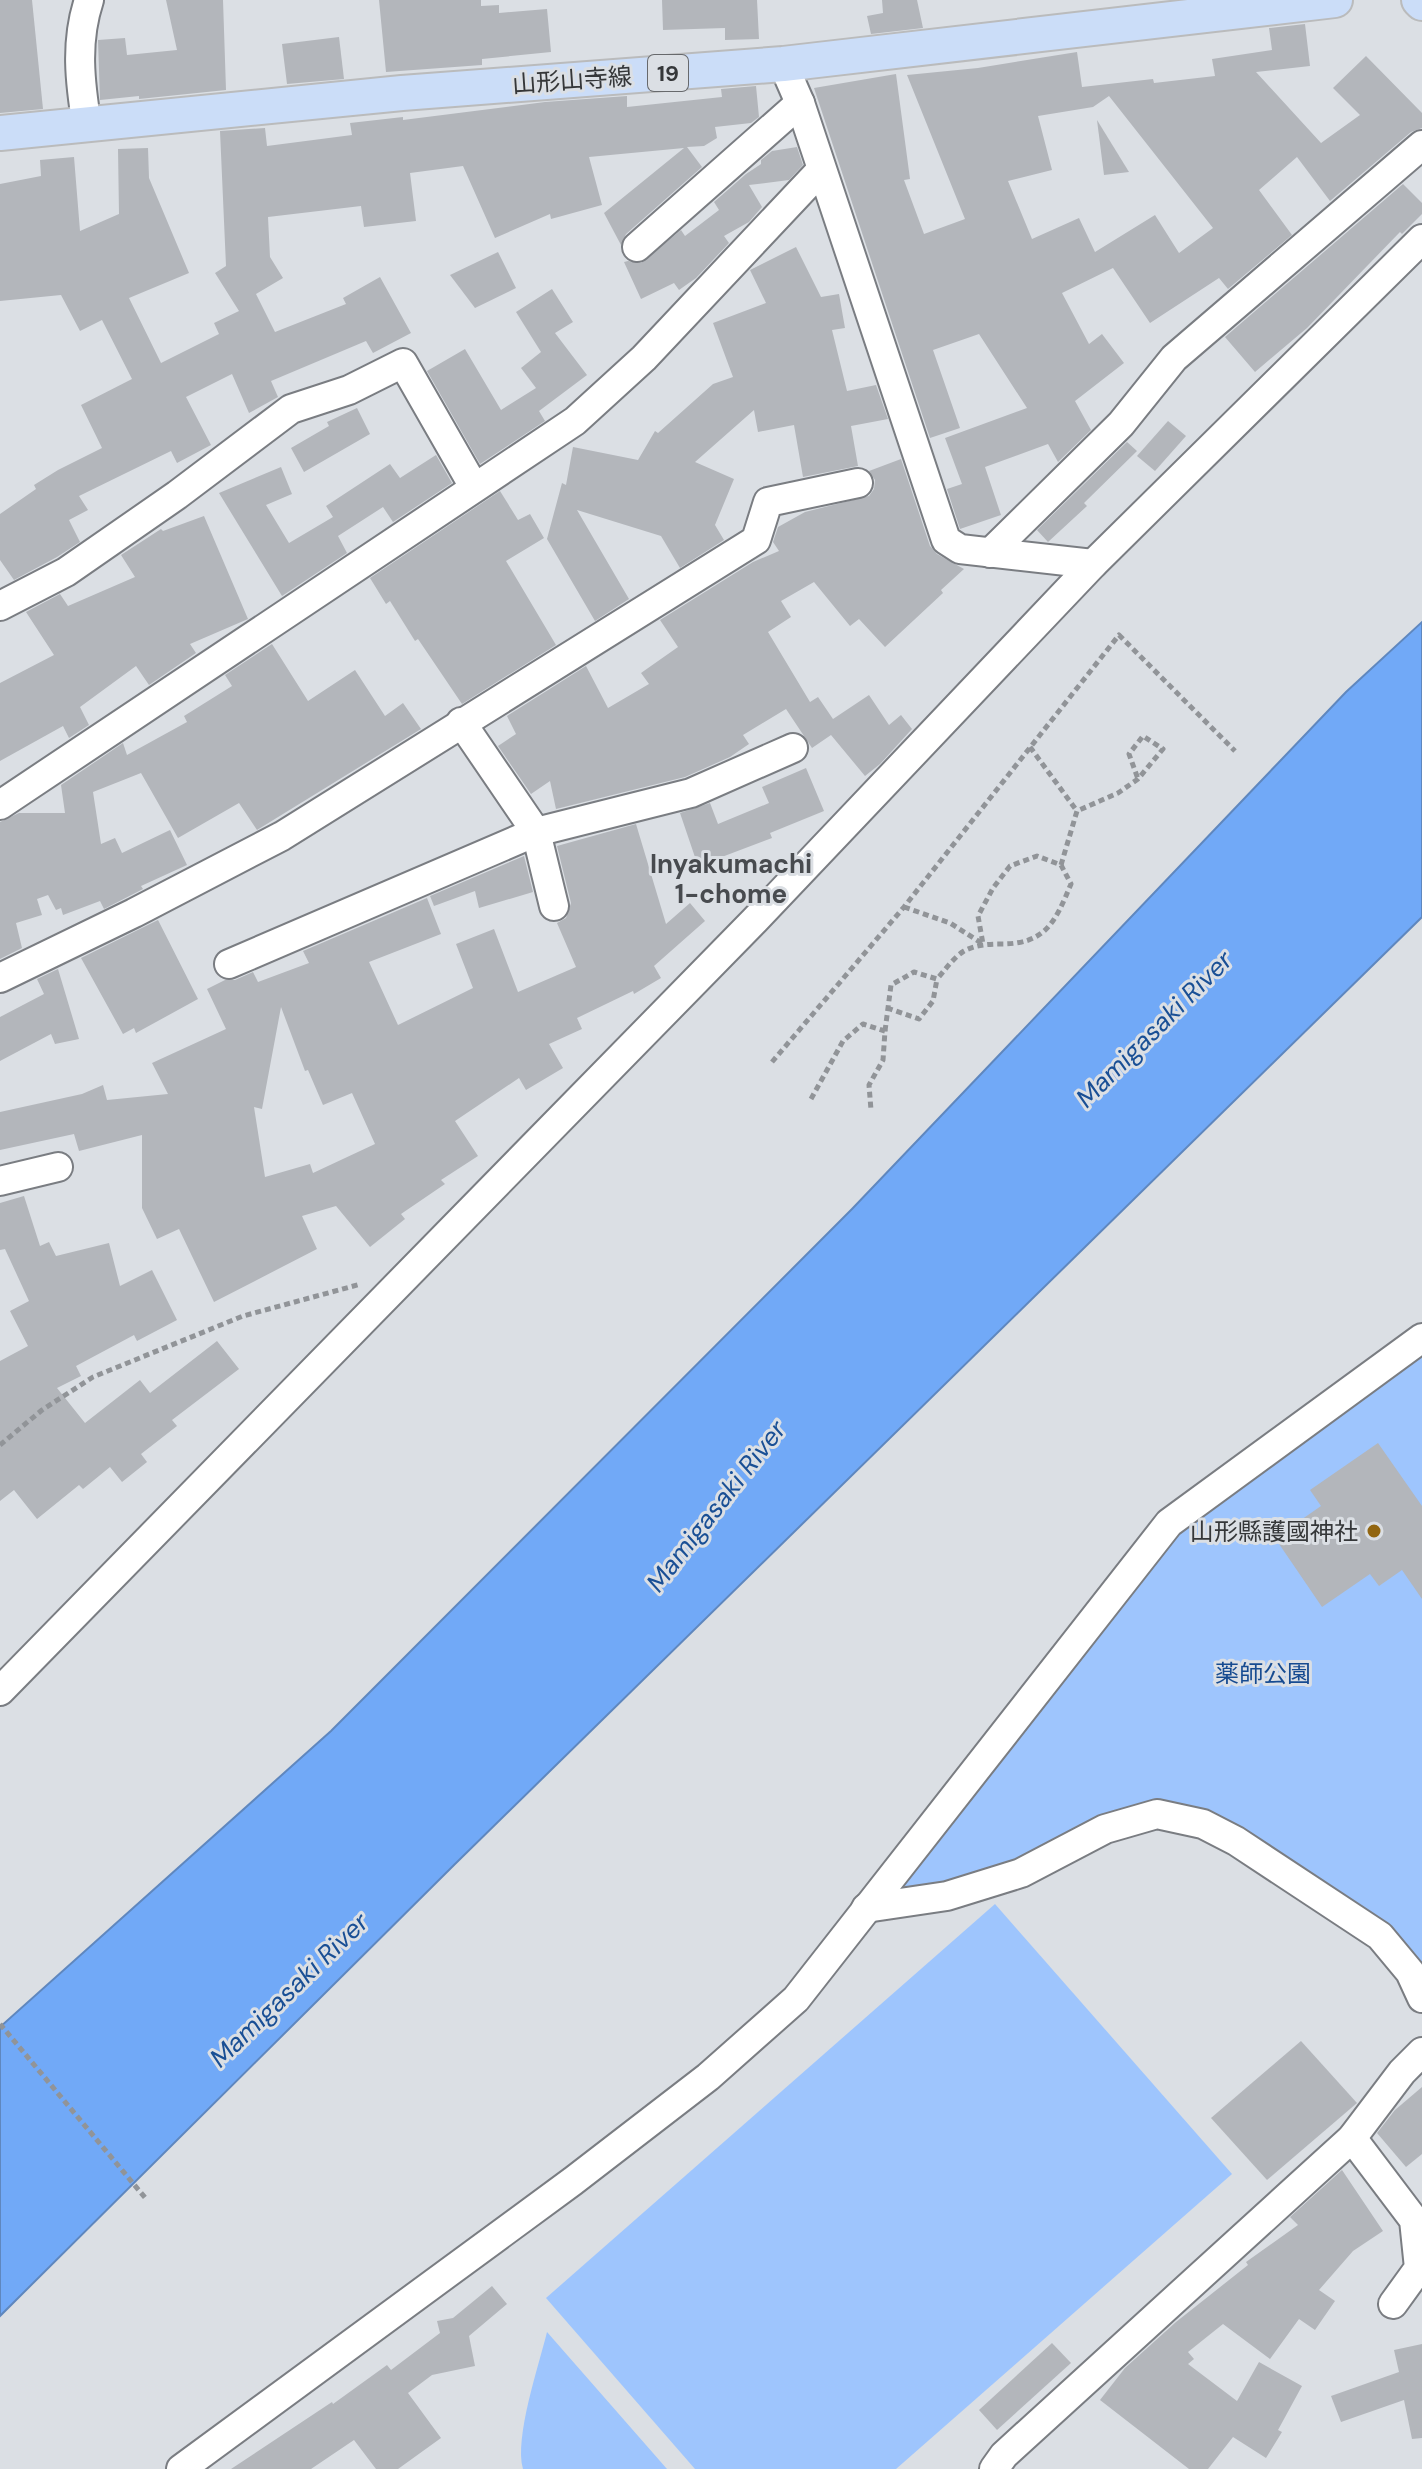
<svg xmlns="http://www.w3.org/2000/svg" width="1422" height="2469" font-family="'DM Sans','Noto Sans JP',sans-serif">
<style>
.green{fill:#9ec5fd}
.water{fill:#71a9f7;stroke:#5f87be;stroke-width:2}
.building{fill:#b3b6bb;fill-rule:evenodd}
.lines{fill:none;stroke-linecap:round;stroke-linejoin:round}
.minor-casing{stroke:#7a7d82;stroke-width:32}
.major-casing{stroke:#babbbc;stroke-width:38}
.path{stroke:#919498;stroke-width:5;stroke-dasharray:6 4;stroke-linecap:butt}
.minor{stroke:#fff;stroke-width:28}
.major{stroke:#cbddf8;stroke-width:34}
.poi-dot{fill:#926611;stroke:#dbdfe4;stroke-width:3}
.labels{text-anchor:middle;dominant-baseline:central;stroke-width:6;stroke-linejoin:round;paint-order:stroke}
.shield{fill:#dbdfe4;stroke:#67696c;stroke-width:2}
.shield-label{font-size:22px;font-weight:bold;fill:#353739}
.street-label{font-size:24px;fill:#353739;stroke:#dbdfe4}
.poi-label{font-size:24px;fill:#353739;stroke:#dbdfe4;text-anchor:end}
.park-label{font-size:24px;fill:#164b91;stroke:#dbdfe4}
.neighbourhood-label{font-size:26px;font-weight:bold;fill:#484b4f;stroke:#dbdfe4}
.water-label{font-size:26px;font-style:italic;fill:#194f95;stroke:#dbdfe4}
</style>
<rect width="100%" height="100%" fill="#dbdfe4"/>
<!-- green -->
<g class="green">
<path d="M1422,1353V1998L1410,1972L1203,1824L1157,1814L1021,1873L867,1908L1174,1531Z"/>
<path d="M995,1904L1232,2174L896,2469H695L546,2298Z"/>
<path d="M547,2332L667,2469H523C514,2438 539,2365 547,2332Z"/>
</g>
<!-- water -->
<path class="water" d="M1422,622V917L454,1865L0,2316V2027L331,1731L852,1209L1346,692Z"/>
<!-- building -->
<g class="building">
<path d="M0,0H32L43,109L0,113Z"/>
<path d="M166,0H223L226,90L139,99V96L100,100L98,40L125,38L127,55L177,50Z"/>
<path d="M379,0H481V6L499,5V13L547,9L551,52L482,59V65L386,72Z"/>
<path d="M662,0H757L759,39L725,40V28L663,30Z"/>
<path d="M882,0H917L923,28L871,34L867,16L883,13Z"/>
<path d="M1305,24L1310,66L1256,72L1321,143L1360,115L1333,88L1366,56L1422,113V128L1411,132L1330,201L1297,157L1259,190L1292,235L1228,289L1219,278L1150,323L1113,268L1062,293L1089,344L1102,334L1124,363L1075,401L1091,430L1058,462L1048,444L985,467L1001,515L960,529L947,489L962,484L945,438L1027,408L979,334L933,350L960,428L930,438L814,88L896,74L910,179L904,180L924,234L965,219L907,75L978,68L1077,52L1082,87L1153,79L1154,83L1215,76L1212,59L1272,50L1269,28ZM1109,96L1213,228L1179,253L1155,215L1095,252L1079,218L1032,239L1008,181L1052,170L1038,116L1093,107Z"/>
<path d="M339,37L344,79L287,84L282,44Z"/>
<path d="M756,86L759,117L751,123L715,127L717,138L704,146L687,147L702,167L626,234L621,245L604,213L684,148L589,157L602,205L551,219L550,214L495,238L463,166L410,173L416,221L364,227L361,206L268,217L270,257L283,278L256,294L275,332L346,304L343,298L380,277L411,333L373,353L366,341L271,381L278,397L249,413L232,374L186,397L211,445L177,463L171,451L79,496L88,510L69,520L80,542L57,557L14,580L0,560V514L36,489L34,485L58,470L102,448L81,405L132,379L102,320L80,331L61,295L0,301V184L41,176L40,160L74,157L80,231L119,214L118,149L148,148L149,178L189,273L129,298L161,363L219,334L214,323L239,311L215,273L226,266L220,131L265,128L267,146L352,135L350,123L403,117V120L545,102L627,96V107L722,97L721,89Z"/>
<path d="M1097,120L1129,172L1104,175Z"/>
<path d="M797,147L803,165L789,180L749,185L762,207L749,222L724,236L729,243L696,278L679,290L674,283L641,299L624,262L628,261L641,263L681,230L685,236L719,210L714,202L746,174L761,164V160L772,151Z"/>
<path d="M1403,184L1422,203V214L1402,234L1400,232L1307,328L1255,372L1225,337Z"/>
<path d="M796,247L821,297L839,294L845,328L832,330L847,391L876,385L888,419L851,426L858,466L803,477L794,425L758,432L754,410L695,462L734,479L715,525L724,540L680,568L661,536L577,510L629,599L595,621L547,539L562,483L566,485L573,447L638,460L655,431L658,433L713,384L733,377L713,323L766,303L750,270Z"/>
<path d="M498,252L516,288L475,308L450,275Z"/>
<path d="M552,289L573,322L555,333L587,375L539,411L545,421L480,464L427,371L465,349L501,410L536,388L521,368L541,352L516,312Z"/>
<path d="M357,408L370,434L304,472L291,448L329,426L327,422Z"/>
<path d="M1168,421L1186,436L1155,471L1137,456Z"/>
<path d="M1127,442L1137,451L1084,503L1087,506L1048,542L1037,530Z"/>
<path d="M436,455L452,483L393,522L383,507L338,536L347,553L282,596L219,493L281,467L292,494L266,505L289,543L333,517L326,506L390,464L400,478Z"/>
<path d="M901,459L930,546L937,554L964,569L941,590L943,593L885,647L859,619L850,626L814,582L781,601L791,617L768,632L810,702L818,697L833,719L869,695L889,725L901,715L912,729L880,764L865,776L831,735L812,748L786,709L743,735L749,744L730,757L685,777L556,809L550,781L531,794L498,746L516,734L507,716L586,666L608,708L649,684L641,673L678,647L660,620L753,562L779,551L773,542L778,527L805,512L869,496L874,489L875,480L869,471Z"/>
<path d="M500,491L518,520L530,514L544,538L506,561L556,645L462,704L418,639L415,641L390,601L386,604L370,578Z"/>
<path d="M204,516L248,619L190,644L196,653L149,685L136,666L80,707L89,725L69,738L63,726L0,761V683L54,655L26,612L60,594L68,606L135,577L121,555L161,529L163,531Z"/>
<path d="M272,644L308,701L355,670L385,716L403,703L421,729L257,830L239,803L178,838L141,773L93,792L101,844L115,838L122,853L170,830L187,865L141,886L143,889L104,909L100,901L63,915L61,908L56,910L48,895L37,899L42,915L16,923L22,948L0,959V822L19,813H65L61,785L123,743L127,755L187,722L184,716L232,686L225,675Z"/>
<path d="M806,768L824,811L770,833L772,838L698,866L680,813L710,803L718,824L769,803L762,787Z"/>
<path d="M636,824L666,924L690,903L705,921L654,966L661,978L634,994L633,991L577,1018L582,1029L549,1044L563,1068L526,1090L519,1078L455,1121L478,1156L441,1180L445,1184L401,1214L405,1219L370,1247L336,1206L302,1216L317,1249L214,1302L179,1229L157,1239L142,1208V1135L79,1151L74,1134L0,1150V1112L82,1094L103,1085L107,1100L168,1094L152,1063L226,1029L207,989L225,980H235L253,972L258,982L309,963L303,951L427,898L441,934L369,962L398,1025L473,988L456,944L494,929L518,992L576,967L557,923L566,918L571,903L557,846ZM281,1007L305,1071L308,1070L323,1105L352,1093L375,1144L313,1173L310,1164L265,1177L254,1107L262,1109Z"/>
<path d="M524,856L533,892L479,908L475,891L434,906L430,896Z"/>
<path d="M158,920L198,999L136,1033L134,1028L123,1034L81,958Z"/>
<path d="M58,969L79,1039L55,1044L51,1034L0,1061V1017L44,994L37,979Z"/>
<path d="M24,1196L40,1246L49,1242L56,1256L109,1243L120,1286L152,1270L177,1320L137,1341L134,1335L76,1366L81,1376L57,1388L85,1423L140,1380L150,1393L217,1341L239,1369L172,1420L177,1426L141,1454L147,1462L122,1482L110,1467L83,1489L79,1485L37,1519L14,1490L0,1501V1361L28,1346L10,1311L29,1301L5,1249L0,1250V1203Z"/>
<path d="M1378,1443L1422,1506V1599L1402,1570L1379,1586L1370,1574L1322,1607L1275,1538L1321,1506L1310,1490Z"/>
<path d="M1301,2041L1357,2103L1267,2180L1211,2118Z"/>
<path d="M1422,2087V2154L1406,2167L1377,2133L1395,2110Z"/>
<path d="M1342,2170L1383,2231L1353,2251L1319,2290L1335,2301L1315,2330L1299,2319L1270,2359L1223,2324L1188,2352L1194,2359L1188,2364L1237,2401L1259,2362L1302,2386L1278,2430L1282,2432L1266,2458L1233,2437L1208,2469H1189L1100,2400L1125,2368L1176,2322L1248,2265L1246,2262L1298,2225L1290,2217Z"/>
<path d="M492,2286L507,2304L469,2336L475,2366L432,2375L408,2393L441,2438L398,2469H376L354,2440L311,2469H231L332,2402L333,2404L387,2365L391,2370L440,2333L437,2321L453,2318Z"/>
<path d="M1052,2343L1071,2363L997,2430L979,2410Z"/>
<path d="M1422,2344V2438L1412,2439L1404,2400L1341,2422L1331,2396L1399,2372L1394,2350Z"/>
</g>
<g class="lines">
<!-- minor casing -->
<g class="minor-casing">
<g id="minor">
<path d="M783,64L800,103L946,540L960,549L1093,564"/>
<path d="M87,126C80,83 75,42 89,0"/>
<path d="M637,247L800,103"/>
<path d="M990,553L1121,424L1174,358L1422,145"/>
<path d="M0,606L66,572L177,495L291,409L349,390L403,363L474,487"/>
<path d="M461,722L536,832L554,906"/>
<path d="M0,805L575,421L644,358L821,170"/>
<path d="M229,964L536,832L691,793L793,748"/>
<path d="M0,978L134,913L282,836L756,540L768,502L858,483"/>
<path d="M0,1181L58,1167"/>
<path d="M0,1691L755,920L1093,564L1422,239"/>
<path d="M866,1908L947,1896L1021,1873L1105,1829L1157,1814L1203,1824L1236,1841L1380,1936L1410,1972L1422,1998"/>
<path d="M1352,2138L1414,2220L1419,2268L1393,2304"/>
<path d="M181,2469L573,2181L708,2077L796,1999L1169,1523L1422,1338"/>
<path d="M994,2469L1004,2455L1352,2138L1402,2072L1422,2052"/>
</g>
</g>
<!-- major casing -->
<g class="major-casing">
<g id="major">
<path d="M1419,0L1422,3"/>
<path d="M0,133L402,93L783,64L1335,0"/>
</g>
</g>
<!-- path -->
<g class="path">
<path d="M1030,747L1077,811"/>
<path d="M1061,865L1077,811L1118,793L1138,779L1163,749L1143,736L1129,754L1138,779"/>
<path d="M904,907L950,923L983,944L978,916L993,888L1010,866L1037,856L1061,865L1071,884C1055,922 1046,944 1001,944C988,944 975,945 964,951C954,957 945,970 937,979"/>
<path d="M885,1031L891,985L914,972L937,979L933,1001L919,1019L890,1009"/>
<path d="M772,1062L904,907L1119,635L1235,751"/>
<path d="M811,1099L843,1041L863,1024L885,1031L883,1060L869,1085L871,1110"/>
<path d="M0,1445L42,1410L93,1377L243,1316L361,1284"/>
<path d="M0,2024L147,2200"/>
</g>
<!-- minor -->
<use href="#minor" class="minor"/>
<!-- major -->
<use href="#major" class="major"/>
</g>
<!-- markers -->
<circle class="poi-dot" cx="1374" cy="1531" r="8"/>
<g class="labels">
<!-- shield labels -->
<rect class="shield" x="648" y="55" width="40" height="36" rx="6"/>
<g class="shield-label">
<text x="668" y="73">19</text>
</g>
<!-- street labels -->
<g class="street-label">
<text transform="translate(572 80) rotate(-4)">山形山寺線</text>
</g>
<!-- poi labels -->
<g class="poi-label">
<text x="1358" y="1531">山形縣護國神社</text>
</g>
<!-- park labels -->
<g class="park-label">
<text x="1263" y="1673">薬師公園</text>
</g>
<!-- neighbourhood labels -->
<g class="neighbourhood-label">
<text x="731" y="864">Inyakumachi<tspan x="731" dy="30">1-chome</tspan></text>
</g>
<!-- water labels -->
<g class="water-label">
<text transform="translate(1154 1029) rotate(-45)">Mamigasaki River</text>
<text transform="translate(716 1506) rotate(-52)">Mamigasaki River</text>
<text transform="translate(289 1990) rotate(-44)">Mamigasaki River</text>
</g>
</g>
</svg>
